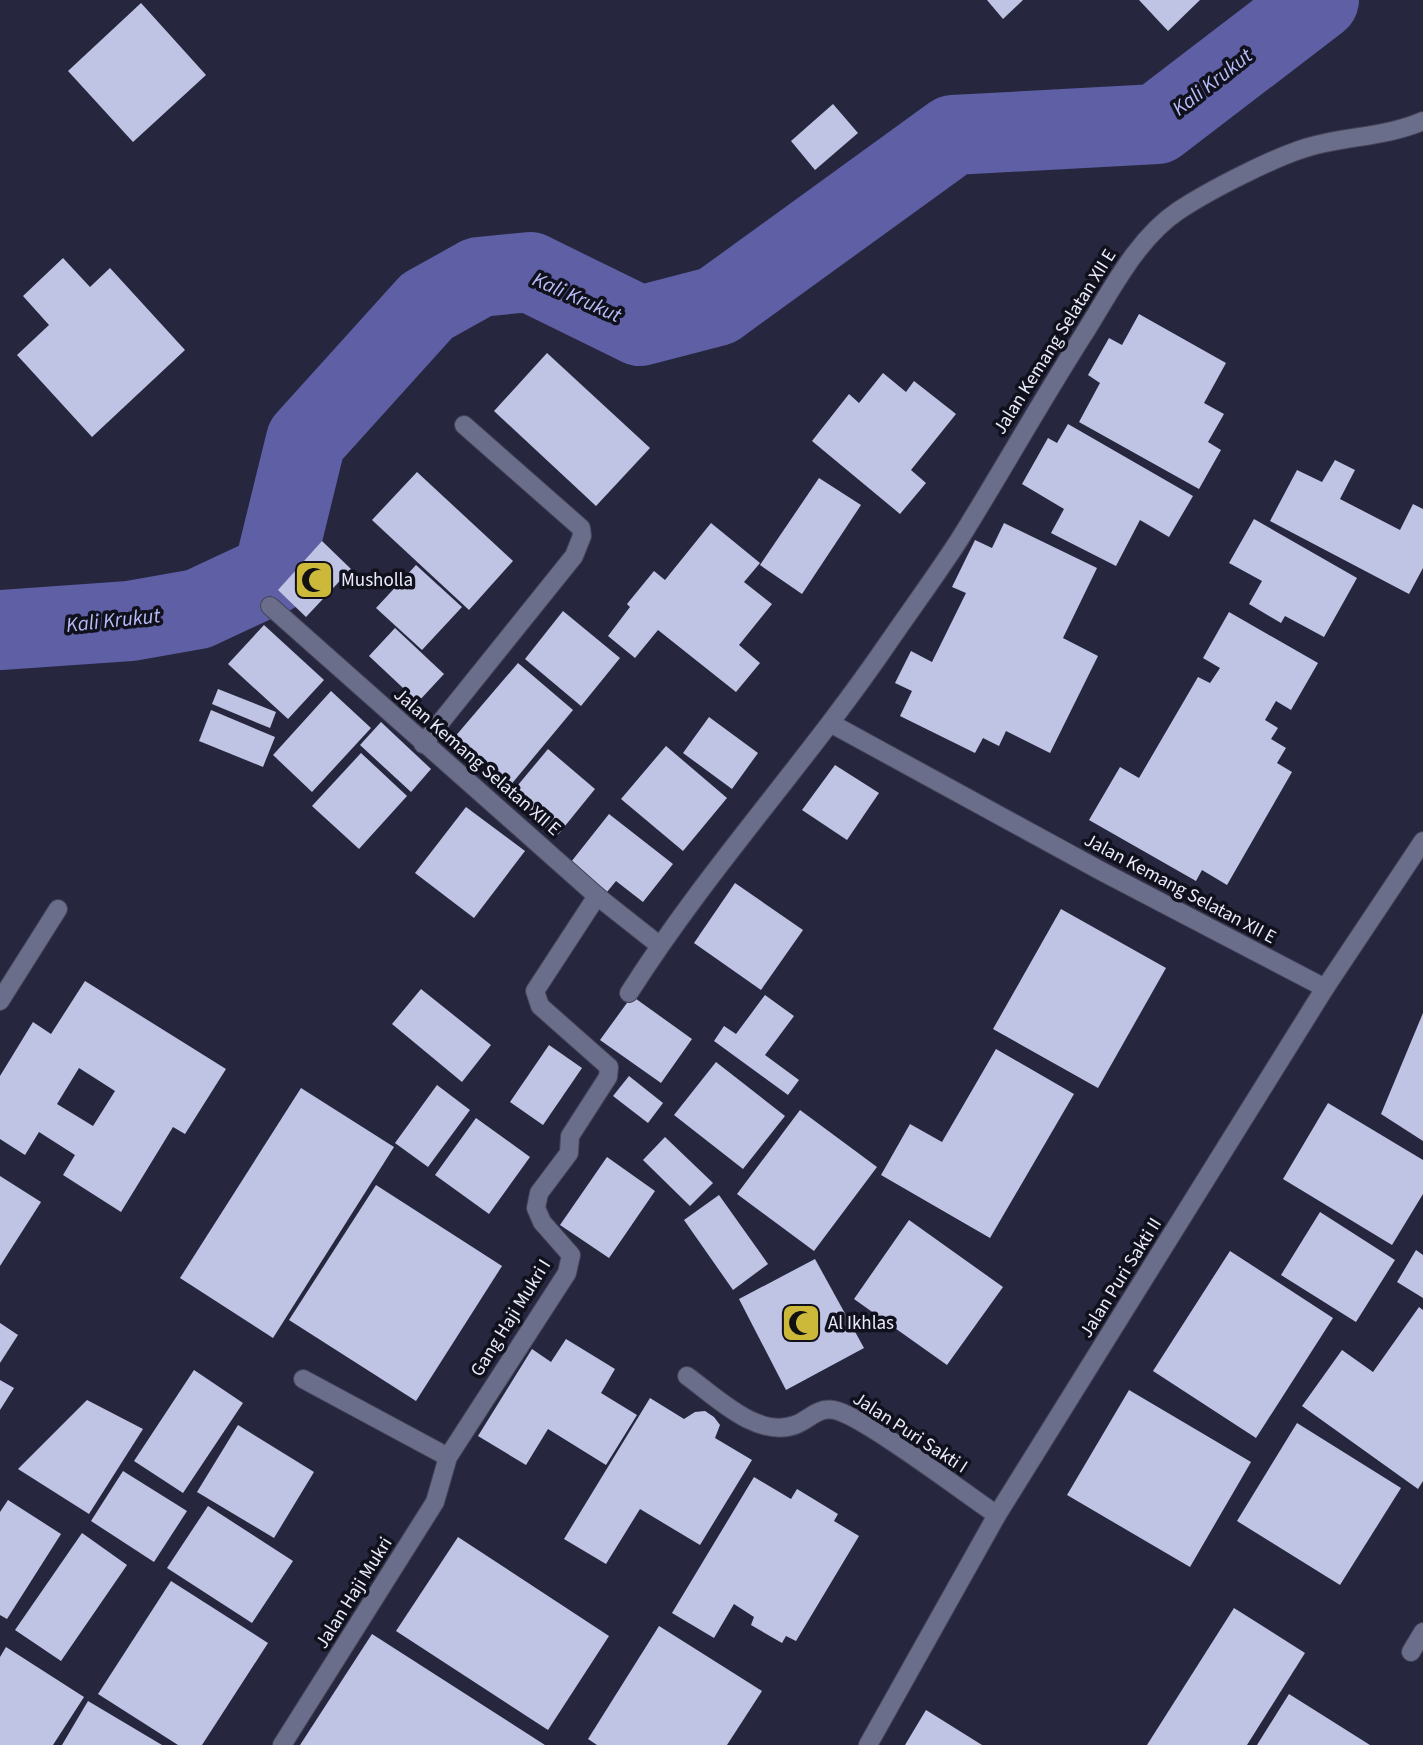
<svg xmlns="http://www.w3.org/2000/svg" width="1423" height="1745" font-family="'Source Sans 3',sans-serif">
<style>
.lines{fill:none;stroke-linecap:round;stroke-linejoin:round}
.river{stroke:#5e5fa5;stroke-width:80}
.building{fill:#c0c4e4;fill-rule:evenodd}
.minor-casing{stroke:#444459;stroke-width:20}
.tertiary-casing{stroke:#444459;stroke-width:20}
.minor{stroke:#6b6e8a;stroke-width:18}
.tertiary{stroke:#6b6e8a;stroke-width:18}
.labels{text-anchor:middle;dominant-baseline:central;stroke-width:7;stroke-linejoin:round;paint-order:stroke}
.street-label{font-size:19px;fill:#eaecfc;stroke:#10111c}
.poi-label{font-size:19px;fill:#eaecfc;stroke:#10111c;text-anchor:start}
.water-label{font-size:21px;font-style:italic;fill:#b7bcf7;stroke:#10111c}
</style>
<rect width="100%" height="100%" fill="#26273f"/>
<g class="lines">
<!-- river -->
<path class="river" d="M0,630L130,621L198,609L273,574L306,440L427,306L479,277L530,272L640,326L717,306L953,135L1157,124L1319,0"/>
</g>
<!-- building -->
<g class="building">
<path d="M987,0H1023L1003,19Z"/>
<path d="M1139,0H1200L1168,31Z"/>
<path d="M141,3L206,75L133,142L68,71Z"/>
<path d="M833,104L858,133L815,170L791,141Z"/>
<path d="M63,258L90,287L110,268L185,350L92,437L17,355L49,325L23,296Z"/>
<path d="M1139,314L1226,363L1204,403L1224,414L1208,442L1221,450L1199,489L1079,422L1100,383L1088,375L1109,338L1122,345Z"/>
<path d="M547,353L650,448L596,506L494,411Z"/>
<path d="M883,373L906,392L914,381L956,414L911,470L926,483L900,514L812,441L849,394L859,403Z"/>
<path d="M1068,424L1193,496L1169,537L1140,520L1116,566L1051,533L1064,509L1022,484L1048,438L1057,443Z"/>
<path d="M1335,460L1355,470L1340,499L1400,530L1413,504L1423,509V568L1409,594L1270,521L1297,470L1322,482Z"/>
<path d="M417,472L513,561L469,610L372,520Z"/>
<path d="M819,478L861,505L802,594L760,565Z"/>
<path d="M1254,519L1357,578L1324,637L1285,616L1281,623L1249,604L1262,581L1229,563Z"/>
<path d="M711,523L760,563L744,582L772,604L739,645L760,663L736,692L658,630L635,658L608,636L630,607L627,604L654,571L665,580Z"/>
<path d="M1004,523L1097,568L1063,638L1098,656L1050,753L1006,731L999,746L983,738L975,753L900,716L912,691L895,683L911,651L932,662L966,593L952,587L975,540L992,548Z"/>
<path d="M322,541L351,569L306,617L278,590Z"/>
<path d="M416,565L462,607L422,650L376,608Z"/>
<path d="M563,611L620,658L581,706L525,659Z"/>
<path d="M1229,612L1318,663L1291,710L1276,701L1265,720L1278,728L1271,739L1286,748L1277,763L1292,772L1227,885L1202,870L1196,881L1089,820L1120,767L1139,778L1198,677L1210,683L1220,668L1203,658Z"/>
<path d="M264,625L324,680L288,719L228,664Z"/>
<path d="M395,628L444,674L418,702L369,656Z"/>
<path d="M518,663L573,710L509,787L453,739Z"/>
<path d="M218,689L276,712L270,728L212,704Z"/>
<path d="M331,691L371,728L312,792L273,755Z"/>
<path d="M211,710L275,737L263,767L199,741Z"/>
<path d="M709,717L758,753L732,789L683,753Z"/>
<path d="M381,722L431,769L411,792L360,745Z"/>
<path d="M666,746L727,798L683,851L621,799Z"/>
<path d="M548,749L595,789L556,837L508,797Z"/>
<path d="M361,753L407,796L359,849L312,806Z"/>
<path d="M835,765L879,793L847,840L802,810Z"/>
<path d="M466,807L525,851L474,918L415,873Z"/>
<path d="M609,814L673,864L643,902L616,881L607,892L571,862Z"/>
<path d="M735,883L803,930L761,990L694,943Z"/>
<path d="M1061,909L1166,968L1098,1088L993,1029Z"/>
<path d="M85,981L226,1069L185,1134L173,1127L121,1212L63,1175L75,1155L39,1132L25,1155L0,1139V1076L33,1022L51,1034ZM79,1068L115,1091L93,1126L57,1104Z"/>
<path d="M421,989L491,1045L462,1082L392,1024Z"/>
<path d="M765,995L794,1016L765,1055L799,1080L788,1095L714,1041L724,1026L736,1034Z"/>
<path d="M632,996L692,1039L661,1083L600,1040Z"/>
<path d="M1423,1013V1141L1381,1114Z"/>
<path d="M549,1045L582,1068L543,1125L510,1102Z"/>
<path d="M996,1049L1074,1094L990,1238L881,1175L910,1124L942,1142Z"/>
<path d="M716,1062L785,1116L743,1169L674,1115Z"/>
<path d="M629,1076L663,1103L648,1123L613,1096Z"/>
<path d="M437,1085L470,1110L428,1167L395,1143Z"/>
<path d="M301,1088L394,1147L273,1338L180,1278Z"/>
<path d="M1328,1103L1423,1160V1194L1392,1245L1283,1179Z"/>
<path d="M800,1110L877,1167L814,1251L737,1194Z"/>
<path d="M476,1118L530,1157L489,1214L435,1175Z"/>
<path d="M665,1137L713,1183L690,1206L643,1160Z"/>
<path d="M607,1157L655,1191L609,1258L560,1225Z"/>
<path d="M0,1176L41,1202L0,1266Z"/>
<path d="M376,1185L502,1266L416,1401L289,1320Z"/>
<path d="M719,1195L768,1264L733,1290L684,1220Z"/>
<path d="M1320,1212L1395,1260L1356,1322L1281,1275Z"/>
<path d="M909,1220L1003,1287L947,1365L854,1299Z"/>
<path d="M1416,1250L1423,1255V1298L1397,1282Z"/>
<path d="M1230,1251L1333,1318L1256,1438L1153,1371Z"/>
<path d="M815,1259L864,1348L786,1390L739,1299Z"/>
<path d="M1419,1307L1423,1310V1481L1418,1489L1302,1406L1342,1350L1373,1372Z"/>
<path d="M0,1323L18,1335L0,1363Z"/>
<path d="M566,1339L615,1369L601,1393L637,1415L606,1465L548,1429L526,1465L478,1436L532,1349L551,1362Z"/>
<path d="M194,1370L243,1403L183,1493L134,1461Z"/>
<path d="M0,1380L14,1388L0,1410Z"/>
<path d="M1129,1390L1251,1462L1190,1567L1067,1495Z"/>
<path d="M650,1398L684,1419L695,1412L705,1411L714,1417L720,1425L715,1438L752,1460L700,1545L640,1509L606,1564L564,1539Z"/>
<path d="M87,1400L143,1429L89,1514L18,1469Z"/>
<path d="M1297,1423L1401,1488L1340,1585L1237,1521Z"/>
<path d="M238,1425L314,1472L274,1538L197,1492Z"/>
<path d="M123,1471L187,1511L154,1562L91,1521Z"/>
<path d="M754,1477L791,1499L797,1489L838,1514L834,1521L859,1536L796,1641L786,1636L782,1643L751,1625L754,1617L734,1604L714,1638L672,1613Z"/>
<path d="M8,1500L61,1534L7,1619L0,1615V1512Z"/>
<path d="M208,1506L293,1561L252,1623L167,1568Z"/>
<path d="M82,1533L127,1565L61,1661L15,1630Z"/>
<path d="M458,1537L609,1636L548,1730L396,1631Z"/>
<path d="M171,1581L268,1643L202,1745H178L98,1694Z"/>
<path d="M1234,1608L1305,1653L1247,1745H1147Z"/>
<path d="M659,1626L762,1691L727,1745H597L588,1739Z"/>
<path d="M372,1634L545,1745H300Z"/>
<path d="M6,1647L84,1697L53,1745H0V1657Z"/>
<path d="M1289,1694L1370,1745H1257Z"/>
<path d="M88,1701L162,1745H62Z"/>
<path d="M926,1710L982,1745H905Z"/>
</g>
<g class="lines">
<!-- minor casing -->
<g class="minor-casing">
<g id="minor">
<path d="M270,606L597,896L659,945"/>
<path d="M832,724L1101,871L1325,988"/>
<path d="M423,744L574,556L582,536L581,528L464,425"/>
<path d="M629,993C707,870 806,763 888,643C912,608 938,573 961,537C1002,471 1040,403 1082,337C1109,295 1135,240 1178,211C1208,191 1281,153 1316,145C1352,136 1388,136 1423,121"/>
<path d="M0,1001L58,909"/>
<path d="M687,1376C715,1396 757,1439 795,1425C809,1420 817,1407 834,1410C862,1415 967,1495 997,1515"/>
<path d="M303,1379L448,1457"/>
<path d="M1411,1652L1423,1632"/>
<path d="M282,1745L435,1502L448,1457L567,1273L571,1255L542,1222L536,1208L539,1193L569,1153L570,1136L608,1077L609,1067L540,1006L535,991L597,896"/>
</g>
</g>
<!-- tertiary casing -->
<g class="tertiary-casing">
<path id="tertiary" d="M868,1745L997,1515L1325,988L1423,841"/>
</g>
<!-- minor -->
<use href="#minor" class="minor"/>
<!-- tertiary -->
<use href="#tertiary" class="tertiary"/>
</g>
<!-- icons -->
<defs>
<g id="mosque-square" transform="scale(2.0125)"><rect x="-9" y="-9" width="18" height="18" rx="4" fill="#ccb939" stroke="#10111c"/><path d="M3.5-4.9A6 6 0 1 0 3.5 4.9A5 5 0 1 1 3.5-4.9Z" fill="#111"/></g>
</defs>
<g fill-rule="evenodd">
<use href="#mosque-square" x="314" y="580"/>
<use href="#mosque-square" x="801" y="1323"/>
</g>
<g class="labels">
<!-- street labels -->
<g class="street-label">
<text transform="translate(1055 342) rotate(-58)">Jalan Kemang Selatan XII E</text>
<text transform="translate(477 762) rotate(41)">Jalan Kemang Selatan XII E</text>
<text transform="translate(1180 889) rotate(28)">Jalan Kemang Selatan XII E</text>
<text transform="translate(1121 1278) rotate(-58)">Jalan Puri Sakti II</text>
<text transform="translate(511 1318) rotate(-58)">Gang Haji Mukri I</text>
<text transform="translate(910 1433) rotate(33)">Jalan Puri Sakti I</text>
<text transform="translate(354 1593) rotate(-58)">Jalan Haji Mukri</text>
</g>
<!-- poi labels -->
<g class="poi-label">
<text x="341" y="580">Musholla</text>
<text x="828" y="1323">Al Ikhlas</text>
</g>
<!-- water labels -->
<g class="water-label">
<text transform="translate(1212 82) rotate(-38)">Kali Krukut</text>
<text transform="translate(577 297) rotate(24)">Kali Krukut</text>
<text transform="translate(113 620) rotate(-6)">Kali Krukut</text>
</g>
</g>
</svg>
